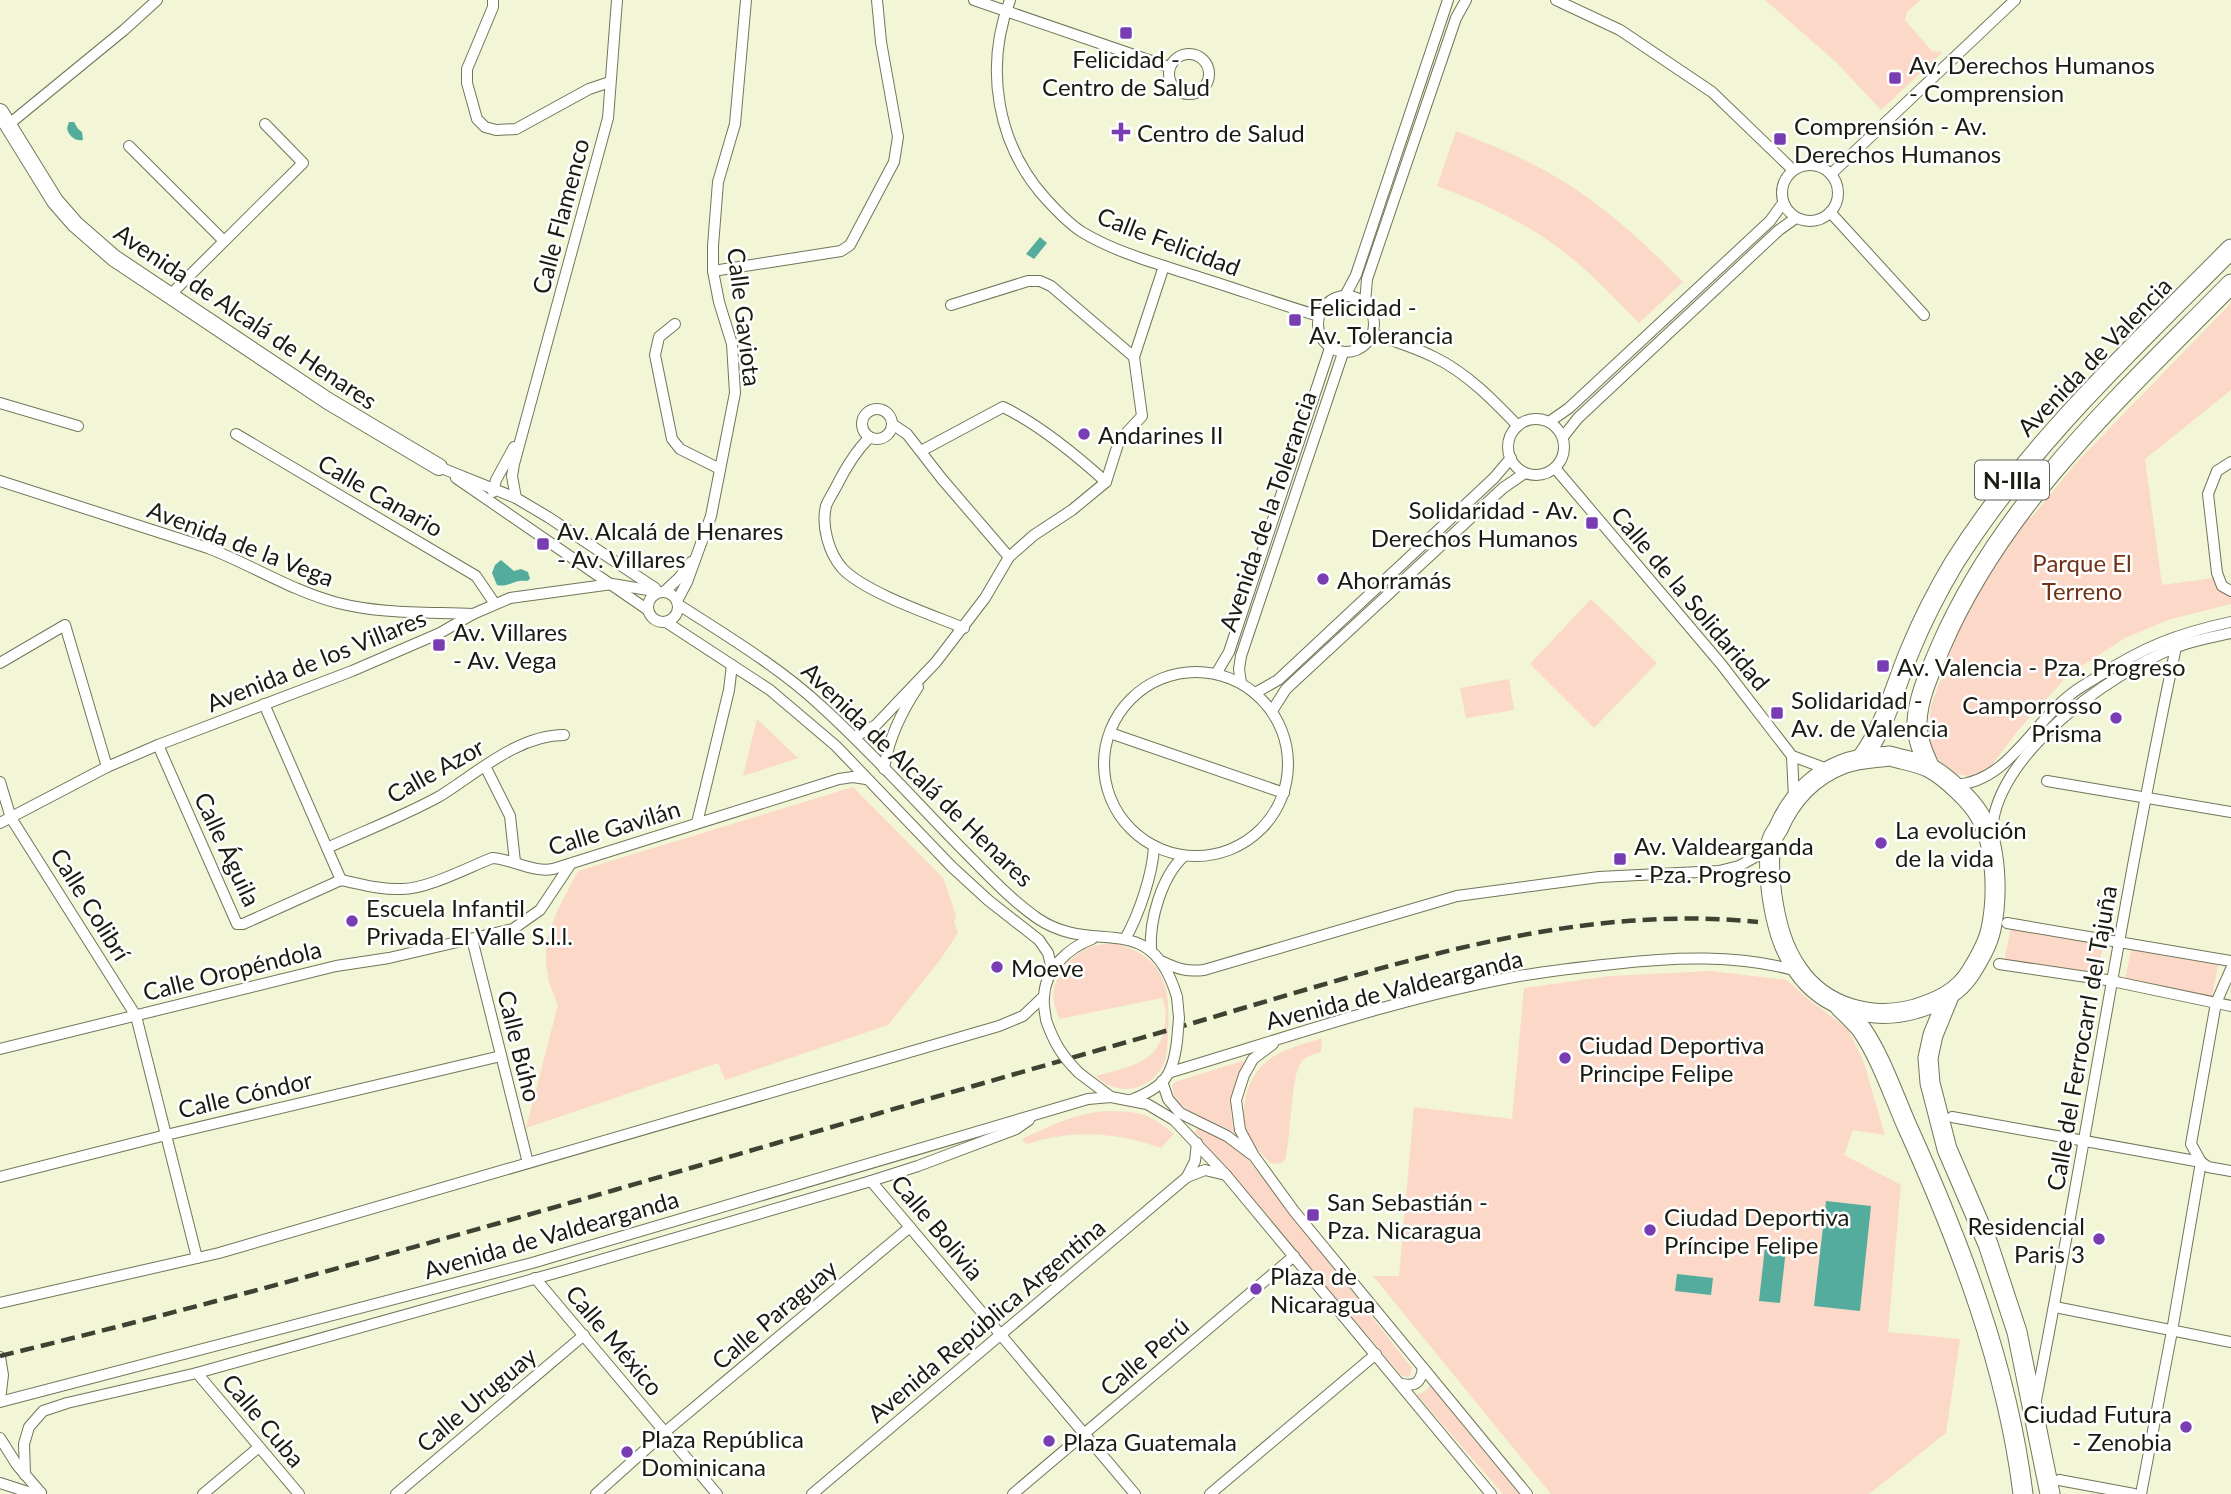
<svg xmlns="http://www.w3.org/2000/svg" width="2231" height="1494" font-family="Lato,sans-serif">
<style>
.green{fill:#fbd8c8}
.water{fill:#53ac9c}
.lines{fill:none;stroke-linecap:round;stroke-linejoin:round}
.street-casing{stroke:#727559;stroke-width:12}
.secondary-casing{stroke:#727559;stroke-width:18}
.highway-casing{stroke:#727559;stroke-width:21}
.street{stroke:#fff;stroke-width:10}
.secondary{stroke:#fff;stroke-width:16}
.highway{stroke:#fff;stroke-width:19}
.rail{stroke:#3f4132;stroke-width:4.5;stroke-dasharray:14 7;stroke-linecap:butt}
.street-bridge-casing{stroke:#727559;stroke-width:12;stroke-linecap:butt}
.street-bridge{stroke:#fff;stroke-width:10}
.poi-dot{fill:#783db2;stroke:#fff;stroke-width:2.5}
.labels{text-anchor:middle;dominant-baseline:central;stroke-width:5;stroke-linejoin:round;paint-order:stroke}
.shield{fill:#fff;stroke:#5f6058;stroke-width:2}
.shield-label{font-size:23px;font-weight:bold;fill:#1b1c11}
.poi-label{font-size:24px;fill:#1b1c11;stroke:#fff;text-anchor:start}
.street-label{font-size:24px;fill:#1b1c11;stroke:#fff}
.park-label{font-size:24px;fill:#703315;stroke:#fff}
</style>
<rect width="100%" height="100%" fill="#f2f6d7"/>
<!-- green -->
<g class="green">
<path d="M1765,0H1920L1907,12L1905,20L1932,51L1943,52L1881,110L1836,62Z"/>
<path d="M1456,131C1488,144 1520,156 1549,173C1600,201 1642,241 1683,282L1639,323C1620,304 1602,284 1582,267C1540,229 1489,205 1437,186Z"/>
<path d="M2231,303V390L2145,459L2162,585L2214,578L2220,590L2231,596V604L2168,620L2125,638L2068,675L2020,728L1988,770L1970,776L1954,774L1946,770L1934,753L1928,735L1931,706L1954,641L1979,587L2025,514L2031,518L2077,462Z"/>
<path d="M1591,599L1657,663L1594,728L1530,664Z"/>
<path d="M1509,679L1514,710L1466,718L1460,688Z"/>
<path d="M757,719L798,758L743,776Z"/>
<path d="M853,787L943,878L956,915L954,923L958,933L940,960L888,1025L725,1080L718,1063L526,1128L558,1005L549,983L546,962V942L557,911L578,871Z"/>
<path d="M2011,928L2103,945L2097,977L2004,961Z"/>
<path d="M1113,943C1163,955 1171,985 1168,1032C1167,1045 1168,1059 1161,1069C1146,1092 1115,1096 1096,1076C1126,1067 1157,1065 1164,1030C1166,1018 1167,1009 1162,998L1059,1019C1058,1014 1055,1008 1054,1003C1050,982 1067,958 1086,949C1094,945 1103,944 1113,943Z"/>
<path d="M2131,950L2218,965L2212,997L2125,980Z"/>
<path d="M1711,971L1787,980L1808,999L1848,1029L1863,1060L1885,1135L1853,1130L1844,1155L1901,1185L1888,1332L1960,1339L1946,1433L1869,1494H1551L1373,1276H1399L1414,1107L1512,1119L1524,988L1610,976Z"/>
<path d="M1322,1038L1321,1052C1314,1054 1306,1056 1301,1062C1291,1076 1291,1138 1285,1160L1279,1164L1270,1163C1264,1156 1257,1149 1252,1142C1236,1115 1245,1076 1271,1058C1286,1048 1305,1044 1322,1038Z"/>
<path d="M1242,1061L1244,1063C1232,1085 1226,1110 1236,1134C1221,1124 1182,1113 1175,1097C1173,1094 1173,1090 1172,1086L1175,1082Z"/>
<path d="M1105,1111C1139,1112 1146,1111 1174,1134L1161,1148C1116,1132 1073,1129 1027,1144L1022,1141L1024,1138C1050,1126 1076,1113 1105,1111Z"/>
<path d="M1198,1127L1226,1138L1247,1158L1412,1368L1411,1374L1408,1377L1402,1376L1195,1132Z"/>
<path d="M1430,1385L1519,1494H1503L1417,1395L1427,1390Z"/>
</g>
<!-- water -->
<g class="water">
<path d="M69,122H74L78,129L82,132L83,140C75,142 68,135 67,128Z"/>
<path d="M1040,237L1047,243L1034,259L1026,254Z"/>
<path d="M501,560L514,571L521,569L528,572L530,579L527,581C513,579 509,588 497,585L492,573L495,565Z"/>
<path d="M1826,1201L1871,1206L1860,1311L1814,1306Z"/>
<path d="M1765,1247L1786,1249L1780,1303L1759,1301Z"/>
<path d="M1677,1274L1713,1278L1711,1295L1675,1291Z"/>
</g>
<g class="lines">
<!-- street casing -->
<g class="street-casing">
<g id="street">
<path d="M493,0V7L467,69V83L477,119L485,127L496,130L516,129L589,89L610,82"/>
<path d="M974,0L1169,67"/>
<path d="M1010,0C984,68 997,145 1046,199C1057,211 1069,224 1082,232C1115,252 1155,263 1192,275C1234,288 1276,303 1319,316"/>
<path d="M1556,0L1620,30L1712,92L1793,170"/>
<circle cx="1189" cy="74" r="20"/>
<path d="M8,125L124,30L157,0"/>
<path d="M129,146L224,241"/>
<circle cx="1810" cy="193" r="28"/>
<path d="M1831,174L2015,0"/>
<path d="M1830,212L1924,315"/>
<path d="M713,271L841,251L850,245L894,162L898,137L881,42L877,0"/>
<path d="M170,295L303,163L265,124"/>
<circle cx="1346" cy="324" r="28"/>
<path d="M1345,296L1356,275L1448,0"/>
<path d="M1365,303L1367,279L1456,18L1466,0"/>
<path d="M951,305L1028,281H1040L1051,286L1134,357"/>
<path d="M675,324L659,337L655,355L672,439L680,449L720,469"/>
<path d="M1373,334C1394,341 1414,347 1434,357C1467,373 1493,400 1518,426"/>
<path d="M0,403L78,426"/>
<circle cx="877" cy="424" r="15"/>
<circle cx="1536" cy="447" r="28"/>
<path d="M1549,422L1569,408L1770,221L1783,203"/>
<path d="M892,424L907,434L942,479L1009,557"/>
<path d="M236,434L476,576L495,604"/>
<path d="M1563,437L1578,418L1779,230L1796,218"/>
<path d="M869,438C855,452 845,469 836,487C833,493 828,500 826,506C821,526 829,553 842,568C864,592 932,615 964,628"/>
<path d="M921,451L1003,407C1040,425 1075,454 1106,482"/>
<path d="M2231,462L2217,471L2208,494L2217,573L2222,586L2231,591"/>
<path d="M439,467L516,498L548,517L655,588"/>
<path d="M1555,468L1721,664L1792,756L1830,770"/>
<path d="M456,478L648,610"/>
<path d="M0,481L208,548C252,565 292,591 338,603C381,614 428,612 473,614"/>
<path d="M493,492L496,480L514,447"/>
<path d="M516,498L512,476L514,464L608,118L617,0"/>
<circle cx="663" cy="607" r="15"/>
<path d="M664,592L679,578L691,562"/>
<path d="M677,601L687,582L711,516L735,393L732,344L719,302L713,271V246L718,182L735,124L746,0"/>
<path d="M679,605C727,636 779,667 821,706C875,755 923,810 974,861C994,881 1014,902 1037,918C1095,958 1150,906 1177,997"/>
<path d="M666,622L770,690L836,746L952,867L988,900L1039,940L1048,953L1052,969"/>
<path d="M0,663L65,625L107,767"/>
<circle cx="1196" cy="764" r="92"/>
<path d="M1216,674L1229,652L1330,348"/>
<path d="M1241,683L1239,669L1241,656L1343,353"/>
<path d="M1255,693L1278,680L1494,478L1511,458"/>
<path d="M1272,711L1286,689L1503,488L1525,473"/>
<path d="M1110,733L1284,793"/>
<path d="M854,737L876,725L936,662L985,598L1009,557L1034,535L1072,510L1106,482L1119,441L1142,416L1134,357L1164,266"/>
<path d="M158,745L237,924H243L341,880L264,704"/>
<path d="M1792,756L1794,798"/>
<path d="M485,766L510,816L515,862"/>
<path d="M884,769C888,741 902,711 918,687"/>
<path d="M2047,781L2231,812"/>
<path d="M0,782L11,818L136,1016L197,1258"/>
<path d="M1954,785C2007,783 2032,724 2070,695C2078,688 2088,683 2097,677C2144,647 2176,634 2231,622"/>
<path d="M0,823L107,767L158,745L352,671L440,633L473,614L510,598L612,584L660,592"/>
<path d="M697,823L729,690L732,665"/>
<path d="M1992,835C1991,757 2109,674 2174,648C2192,641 2212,637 2231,633"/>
<path d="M327,848C364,831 404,816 440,796C477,773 518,735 564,735"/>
<path d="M341,880C361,884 381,890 402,889C427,889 467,868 492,858C512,859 533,873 553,869L839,779L853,777L866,779"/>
<path d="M2007,923L2231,961"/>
<path d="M472,939L528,1163"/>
<path d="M1125,939C1139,915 1153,873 1154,846"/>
<path d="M1151,950C1149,920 1162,876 1184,856"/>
<path d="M1163,962C1178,969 1187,972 1204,970L1457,896L1599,877L1719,871L1739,866L1757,856L1769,845"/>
<path d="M1999,964L2107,980L2231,1006"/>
<path d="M1046,1020C1045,1012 1043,1004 1044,997C1045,969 1068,948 1092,939"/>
<path d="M1273,1044L1253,1059L1244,1075L1236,1100L1240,1130L1254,1156L1294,1211L1527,1494"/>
<path d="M0,1049L336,966L389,958L513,929L540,910L570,865"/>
<path d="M1171,1072C1279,1040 1387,1002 1498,980C1536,972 1574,968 1613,964C1673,957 1738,954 1797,971"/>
<path d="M1079,1073L1111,1097L1147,1104L1174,1120L1226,1175L1491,1494"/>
<path d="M1162,1081L1168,1099L1180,1113L1227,1136L1251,1154"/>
<path d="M1131,1100C1164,1087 1173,1076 1177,1041"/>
<path d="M1952,1117L2201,1162L2208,1167L2231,1171"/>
<path d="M0,1177L166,1135L501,1056"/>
<path d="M1187,1177L1195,1161L1197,1143"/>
<path d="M871,1181L1135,1494"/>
<path d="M535,1278L717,1494"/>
<path d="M0,1303L219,1253L999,1026L1023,1016L1044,996"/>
<path d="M2055,1307L2231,1342"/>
<path d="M0,1357L3,1375L0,1400"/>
<path d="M197,1373L299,1494"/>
<path d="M1402,1384C1416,1387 1421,1382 1423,1368"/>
<path d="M2036,1400C2085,1150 2123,897 2176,647"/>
<path d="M0,1402L532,1263L1088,1099L1111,1097"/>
<path d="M0,1438L17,1465L41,1493"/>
<path d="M25,1475L24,1444L29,1427L43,1411L67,1403L197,1373L566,1270L871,1181L918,1166L1016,1129L1029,1120"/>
<path d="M2059,1480L2134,1494"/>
<path d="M0,1483L28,1492L41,1493"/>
<path d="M203,1494L259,1447"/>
<path d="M396,1494L584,1335"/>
<path d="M596,1494L665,1432L910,1227"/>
<path d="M812,1494L1187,1177L1205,1170L1226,1175"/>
<path d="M1013,1494L1294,1256"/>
<path d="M1210,1494L1376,1354"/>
<path d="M2141,1494L2172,1331L2201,1162L2191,1144L2216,1003L2231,969"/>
</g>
</g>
<!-- secondary casing -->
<g class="secondary-casing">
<path id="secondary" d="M0,112L55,201L75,224L114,258L328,401L439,467"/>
</g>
<!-- highway casing -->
<g class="highway-casing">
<g id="highway">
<path d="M1890,756C1903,760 1919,762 1930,768C1946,777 1971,800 1980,816C1997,846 1998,896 1991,929C1988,944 1979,959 1971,972C1958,993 1938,1002 1915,1009C1872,1021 1824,1008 1798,970C1782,948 1776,922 1772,896C1770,880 1768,860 1771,843C1772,839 1775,833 1778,829C1791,799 1812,776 1843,764C1858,758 1874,758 1890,756Z"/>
<path d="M1861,759C1887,724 1894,688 1911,648C1923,619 1938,590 1954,563C2029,444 2132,349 2231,249"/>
<path d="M1930,768C1923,753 1917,739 1917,722C1918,696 1931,670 1941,646C2004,501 2122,395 2231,284"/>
<path d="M1949,996L1933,1035L1928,1058L1930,1083L1947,1149L1988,1244L2017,1332L2050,1494"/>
<path d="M1840,1007C1847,1014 1856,1022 1862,1030C1881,1058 1893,1094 1907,1126C1960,1243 2007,1365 2023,1494"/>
</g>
</g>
<!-- street -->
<use href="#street" class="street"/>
<!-- secondary -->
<use href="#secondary" class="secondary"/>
<!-- highway -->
<use href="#highway" class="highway"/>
<!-- rail -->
<path class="rail" d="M0,1356C358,1269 710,1161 1064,1060C1123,1043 1181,1027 1240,1009C1407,960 1581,904 1758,922"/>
<!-- street-bridge casing -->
<g class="street-bridge-casing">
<g id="street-bridge">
<path d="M1177,997L1179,1018L1177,1041"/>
<path d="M1046,1020C1054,1043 1062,1056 1079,1073"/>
</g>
</g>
<!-- street-bridge -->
<use href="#street-bridge" class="street-bridge"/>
</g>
<!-- markers -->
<g class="poi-dot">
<rect x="1119" y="26" width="14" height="14" rx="3.5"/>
<rect x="1888" y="71" width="14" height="14" rx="3.5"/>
<path d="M1117.5 121.5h7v7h7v7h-7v7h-7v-7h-7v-7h7z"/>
<rect x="1773" y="132" width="14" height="14" rx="3.5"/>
<rect x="1288" y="313" width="14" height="14" rx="3.5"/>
<circle cx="1084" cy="434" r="7"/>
<rect x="1585" y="516" width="14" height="14" rx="3.5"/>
<rect x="536" y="537" width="14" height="14" rx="3.5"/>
<circle cx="1323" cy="579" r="7"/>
<rect x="432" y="638" width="14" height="14" rx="3.5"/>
<rect x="1876" y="659" width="14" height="14" rx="3.5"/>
<rect x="1770" y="706" width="14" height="14" rx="3.5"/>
<circle cx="2116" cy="718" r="7"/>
<circle cx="1881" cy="843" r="7"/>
<rect x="1613" y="852" width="14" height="14" rx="3.5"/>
<circle cx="352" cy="921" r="7"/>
<circle cx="997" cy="967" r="7"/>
<circle cx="1565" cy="1058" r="7"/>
<rect x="1306" y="1208" width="14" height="14" rx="3.5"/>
<circle cx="1650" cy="1230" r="7"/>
<circle cx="2099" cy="1239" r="7"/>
<circle cx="1256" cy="1289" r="7"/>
<circle cx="2186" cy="1427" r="7"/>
<circle cx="1049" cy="1441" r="7"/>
<circle cx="627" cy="1452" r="7"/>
</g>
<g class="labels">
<!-- shield labels -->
<rect class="shield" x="1975" y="460.5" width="74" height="39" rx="5"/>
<g class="shield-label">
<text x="2012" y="480">N-IIIa</text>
</g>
<!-- poi labels -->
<g class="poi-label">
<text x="1126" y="58" text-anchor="middle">Felicidad -<tspan x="1126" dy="28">Centro de Salud</tspan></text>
<text x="1909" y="64">Av. Derechos Humanos<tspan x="1909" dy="28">- Comprension</tspan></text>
<text x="1794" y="125">Comprensión - Av.<tspan x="1794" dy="28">Derechos Humanos</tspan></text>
<text x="1137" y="132">Centro de Salud</text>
<text x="1309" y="306">Felicidad -<tspan x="1309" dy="28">Av. Tolerancia</tspan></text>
<text x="1098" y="434">Andarines II</text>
<text x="1578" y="509" text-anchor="end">Solidaridad - Av.<tspan x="1578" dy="28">Derechos Humanos</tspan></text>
<text x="557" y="530">Av. Alcalá de Henares<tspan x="557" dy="28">- Av. Villares</tspan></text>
<text x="1337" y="579">Ahorramás</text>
<text x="453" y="631">Av. Villares<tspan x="453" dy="28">- Av. Vega</tspan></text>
<text x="1897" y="666">Av. Valencia - Pza. Progreso</text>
<text x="1791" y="699">Solidaridad -<tspan x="1791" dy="28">Av. de Valencia</tspan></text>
<text x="2102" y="704" text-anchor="end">Camporrosso<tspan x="2102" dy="28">Prisma</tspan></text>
<text x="1895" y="829">La evolución<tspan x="1895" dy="28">de la vida</tspan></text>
<text x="1634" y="845">Av. Valdearganda<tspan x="1634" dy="28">- Pza. Progreso</tspan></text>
<text x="366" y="907">Escuela Infantil<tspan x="366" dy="28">Privada El Valle S.l.l.</tspan></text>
<text x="1011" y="967">Moeve</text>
<text x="1579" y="1044">Ciudad Deportiva<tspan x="1579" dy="28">Principe Felipe</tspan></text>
<text x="1327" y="1201">San Sebastián -<tspan x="1327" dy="28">Pza. Nicaragua</tspan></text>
<text x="1664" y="1216">Ciudad Deportiva<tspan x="1664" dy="28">Príncipe Felipe</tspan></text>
<text x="2085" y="1225" text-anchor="end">Residencial<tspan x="2085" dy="28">Paris 3</tspan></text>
<text x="1270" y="1275">Plaza de<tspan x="1270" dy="28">Nicaragua</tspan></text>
<text x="2172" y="1413" text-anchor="end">Ciudad Futura<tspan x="2172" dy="28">- Zenobia</tspan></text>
<text x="641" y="1438">Plaza República<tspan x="641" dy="28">Dominicana</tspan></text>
<text x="1063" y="1441">Plaza Guatemala</text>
</g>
<!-- street labels -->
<g class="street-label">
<text transform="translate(560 216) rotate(-75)">Calle Flamenco</text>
<text transform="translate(1169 241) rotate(21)">Calle Felicidad</text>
<text transform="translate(246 316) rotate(34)">Avenida de Alcalá de Henares</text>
<text transform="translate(745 317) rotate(83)">Calle Gaviota</text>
<text transform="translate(2094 356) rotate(-46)">Avenida de Valencia</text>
<text transform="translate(381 495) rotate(30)">Calle Canario</text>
<text transform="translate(1267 511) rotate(-71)">Avenida de la Tolerancia</text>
<text transform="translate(241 543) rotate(21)">Avenida de la Vega</text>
<text transform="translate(1691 598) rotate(50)">Calle de la Solidaridad</text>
<text transform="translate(316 660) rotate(-22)">Avenida de los Villares</text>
<text transform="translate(435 770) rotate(-29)">Calle Azor</text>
<text transform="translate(918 774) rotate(44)">Avenida de Alcalá de Henares</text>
<text transform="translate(614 827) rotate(-17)">Calle Gavilán</text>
<text transform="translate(228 849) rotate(65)">Calle Águila</text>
<text transform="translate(91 904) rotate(58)">Calle Colibrí</text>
<text transform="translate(232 970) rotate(-14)">Calle Oropéndola</text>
<text transform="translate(1394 989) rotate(-14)">Avenida de Valdearganda</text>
<text transform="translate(2081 1038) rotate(-80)">Calle del Ferrocarrl del Tajuña</text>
<text transform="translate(520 1046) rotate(76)">Calle Búho</text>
<text transform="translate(245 1094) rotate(-13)">Calle Cóndor</text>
<text transform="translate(938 1227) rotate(50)">Calle Bolivia</text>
<text transform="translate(551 1234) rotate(-16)">Avenida de Valdearganda</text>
<text transform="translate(774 1314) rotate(-40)">Calle Paraguay</text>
<text transform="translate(986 1320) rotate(-40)">Avenida República Argentina</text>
<text transform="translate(615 1340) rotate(50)">Calle México</text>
<text transform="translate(1144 1356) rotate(-40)">Calle Perú</text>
<text transform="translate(476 1399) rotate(-40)">Calle Uruguay</text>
<text transform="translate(264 1420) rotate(50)">Calle Cuba</text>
</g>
<!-- park labels -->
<g class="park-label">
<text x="2082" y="562">Parque El<tspan x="2082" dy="28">Terreno</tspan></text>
</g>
</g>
</svg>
